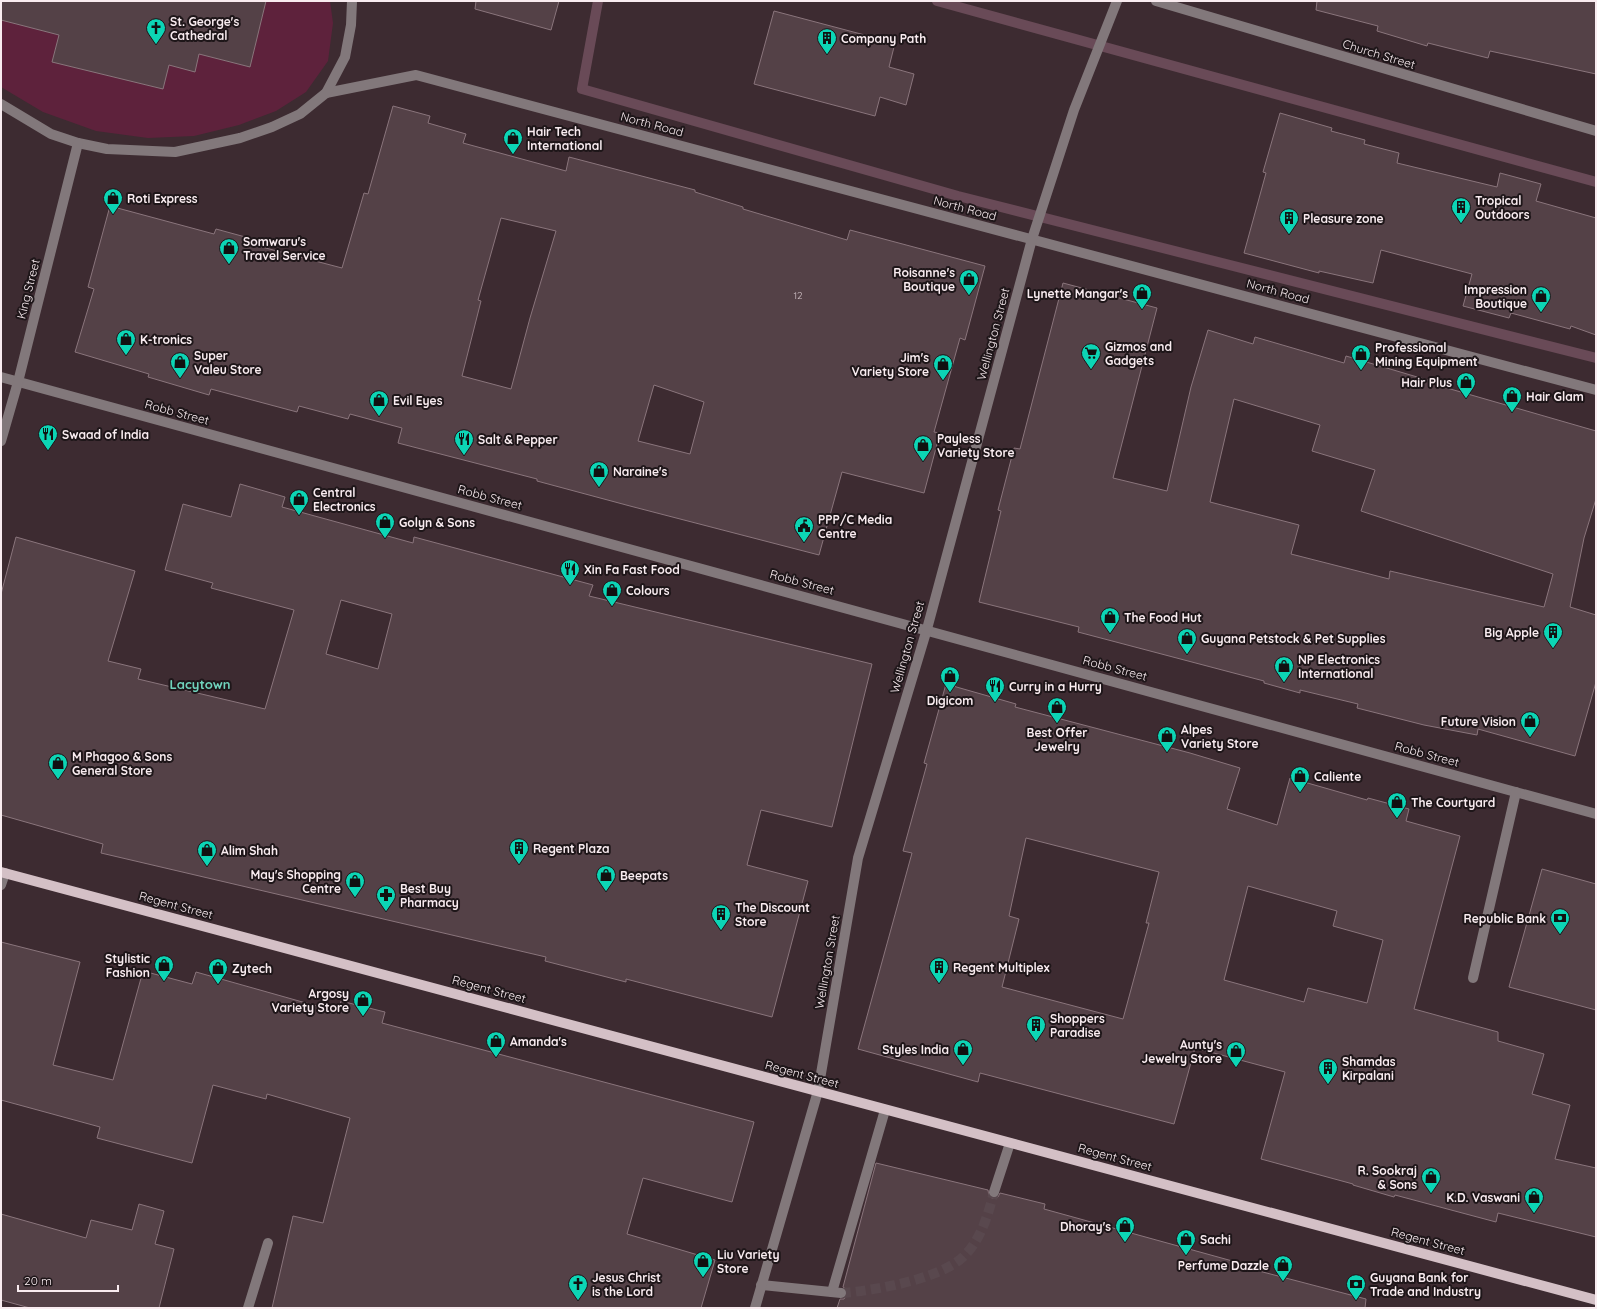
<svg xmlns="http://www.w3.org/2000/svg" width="1597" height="1309" font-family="Quicksand,sans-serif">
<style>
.green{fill:#5e223c}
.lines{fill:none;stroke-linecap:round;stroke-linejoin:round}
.stream{stroke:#694a57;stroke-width:10}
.building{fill:#544147;stroke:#8a757c;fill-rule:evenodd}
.minor-tunnel{stroke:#59484e;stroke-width:10;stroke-dasharray:10 5;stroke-linecap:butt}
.minor{stroke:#82787b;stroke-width:10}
.major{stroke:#d4c0c6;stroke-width:10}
.labels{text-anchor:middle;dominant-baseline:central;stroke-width:4;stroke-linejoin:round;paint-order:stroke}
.number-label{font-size:10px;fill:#d0c1c6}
.poi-label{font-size:12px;font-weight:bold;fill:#f9ecf0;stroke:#1e1619;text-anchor:start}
.street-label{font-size:12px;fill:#f9ecf0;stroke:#1e1619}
.neighbourhood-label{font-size:13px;font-weight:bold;fill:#70d3bc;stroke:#1e1619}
</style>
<rect width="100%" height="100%" fill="#3d2b31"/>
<!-- green -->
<path class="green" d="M266,1H330L333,23L328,61L306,92L276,111L239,125L194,136L148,138L96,131L43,112L1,87V20L59,35L52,62L163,89L169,65L195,71L199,54L250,67Z"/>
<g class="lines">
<!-- stream -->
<g class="stream">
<path d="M598,1L582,89L958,196L1596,358"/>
<path d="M937,1L1596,182"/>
</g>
</g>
<!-- building -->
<g class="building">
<path d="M1,1H266L250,67L199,54L195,72L169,65L163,89L52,62L59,35L1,20Z"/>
<path d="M476,1H559L551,30L475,9Z"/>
<path d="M1317,1H1596V74L1490,51L1488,58L1428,43L1427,46L1377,31L1378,26L1316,10Z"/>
<path d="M774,11L895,43L889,67L914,74L906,105L880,97L875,116L754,84Z"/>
<path d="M393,106L430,116L428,123L466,134L463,143L566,171L569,157L695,190V192L743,207V209L847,240L850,230L985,266L965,340L960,338L934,432L940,433L924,493L842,472L819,555L630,506L537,481V479L398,443L402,428L350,414L348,419L299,406L297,412L211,389L209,395L148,377L149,374L75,352L94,289L88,287L110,206L214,234L216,229L260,241L258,246L342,268L364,193L368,194ZM501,218L556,231L530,318L511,389L462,376L481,301L478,300ZM654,385L704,402L690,454L638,441Z"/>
<path d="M1280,113L1332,128L1331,131L1365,140L1364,144L1399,153L1397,163L1497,187L1500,173L1541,184L1536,201L1596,218V335L1571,326L1570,329L1511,313L1509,318L1463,306L1472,274L1381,250L1373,283L1319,271V273L1244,253L1266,173L1263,172Z"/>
<path d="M1063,283L1157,308L1113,478L1167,491L1191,387L1208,330L1253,344L1255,337L1344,363L1346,356L1441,384L1440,386L1596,431V499L1584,538L1570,607L1596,615V682L1575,756L1478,729L1477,735L1424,725L1357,708L1358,704L1300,690V693L1264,683V681L1078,632L1079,627L979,602L1001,511L998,510L1014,448L1020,449ZM1234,399L1320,425L1312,451L1375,470L1361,511L1553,574L1544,607L1390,571L1389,579L1291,554L1299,525L1210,502Z"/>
<path d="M240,484L285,497L282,507L413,543L414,537L593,585L589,596L872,664L832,827L761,810L747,865L808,881L772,1017L626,979V982L545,961L546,957L101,853L103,844L1,815V594L16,537L135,571L108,661L141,669L138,679L265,709L294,610L211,588L213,583L165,570L183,504L231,517ZM341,600L392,614L378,669L326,654Z"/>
<path d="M946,684L1016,704L1015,707L1190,753L1240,768L1227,809L1277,825L1290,778L1367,800L1368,798L1409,809L1406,821L1460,836L1414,1009L1498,1032V1041L1544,1054L1532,1094L1570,1105L1555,1159L1596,1168V1237L1498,1213L1496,1222L1395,1195L1394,1197L1353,1185V1184L1261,1159L1285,1072L1195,1048L1174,1124L980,1073L978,1082L858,1049L912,853L903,851L927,764L924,763ZM1026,838L1159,872L1146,923H1149L1123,1019L1002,987L1019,919L1009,916ZM1248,886L1337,911L1333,926L1383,940L1367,1003L1308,988L1304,1002L1224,980Z"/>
<path d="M1542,869L1596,884V1010L1509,987Z"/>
<path d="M1,942L80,962L53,1065L113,1080L143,971L192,984L196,972L338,1012L341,1001L385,1012L382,1023L754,1122L732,1202L643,1178L627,1234L715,1260L701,1308H272L293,1216L323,1223L350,1118L267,1094L266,1099L213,1085L192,1163L97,1138L100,1127L1,1100Z"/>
<path d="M876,1163L988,1190L989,1196L992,1198L998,1197L1000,1193L1045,1204L1044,1209L1236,1262V1265L1366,1299L1365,1308H837L840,1299H844L847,1294V1290L843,1287Z"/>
<path d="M139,1204L164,1211L155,1244L174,1249L159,1308H30L1,1300V1214L86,1238L91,1220L132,1230Z"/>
</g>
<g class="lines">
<!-- minor-tunnel -->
<path class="minor-tunnel" d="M841,1293C873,1291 940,1279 963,1257C981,1240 988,1215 994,1192"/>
<!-- minor -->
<g class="minor">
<path d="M1156,1L1596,131"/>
<path d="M326,93L416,75L1596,390"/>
<path d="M1,104L51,134L78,143L107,149L175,152L240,138L272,127L300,114L326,93L345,57L351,25L352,1"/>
<path d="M1,377L1596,814"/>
<path d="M1,441L18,382L78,143"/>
<path d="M1,885L5,873"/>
<path d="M1473,978L1516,792"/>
<path d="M994,1192L1010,1143"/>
<path d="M761,1285L841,1293"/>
<path d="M832,1292L885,1110"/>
<path d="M248,1308L268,1243"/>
<path d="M755,1308L818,1091L858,858L927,629L1032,239L1074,110L1117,1"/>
</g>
<!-- major -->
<path class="major" d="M1,872L1596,1300"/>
</g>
<!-- icons -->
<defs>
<g id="church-pin" transform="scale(1)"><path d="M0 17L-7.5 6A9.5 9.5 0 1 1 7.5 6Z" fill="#0cd5b5" stroke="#1e1619"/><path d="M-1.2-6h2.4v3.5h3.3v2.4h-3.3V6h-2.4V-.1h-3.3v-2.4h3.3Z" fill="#111"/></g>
<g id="building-pin" transform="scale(1)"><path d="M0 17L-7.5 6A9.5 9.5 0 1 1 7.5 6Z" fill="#0cd5b5" stroke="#1e1619"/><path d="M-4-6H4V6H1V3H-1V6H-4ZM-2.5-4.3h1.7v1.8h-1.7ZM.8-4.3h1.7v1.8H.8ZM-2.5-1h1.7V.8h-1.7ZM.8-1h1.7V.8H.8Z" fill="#111"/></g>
<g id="shop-pin" transform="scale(1)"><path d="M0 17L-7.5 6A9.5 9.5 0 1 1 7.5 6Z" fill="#0cd5b5" stroke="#1e1619"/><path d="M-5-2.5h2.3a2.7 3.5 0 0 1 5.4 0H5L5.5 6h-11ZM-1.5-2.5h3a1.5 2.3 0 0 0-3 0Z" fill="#111"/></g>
<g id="supermarket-pin" transform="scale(1)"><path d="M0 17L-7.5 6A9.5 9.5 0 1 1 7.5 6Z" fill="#0cd5b5" stroke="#1e1619"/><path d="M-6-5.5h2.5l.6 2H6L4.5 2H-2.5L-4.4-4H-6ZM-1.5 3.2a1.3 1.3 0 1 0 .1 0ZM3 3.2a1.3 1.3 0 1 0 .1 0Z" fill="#111"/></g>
<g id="restaurant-pin" transform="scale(1)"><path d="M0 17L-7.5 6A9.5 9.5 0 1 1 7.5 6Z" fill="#0cd5b5" stroke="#1e1619"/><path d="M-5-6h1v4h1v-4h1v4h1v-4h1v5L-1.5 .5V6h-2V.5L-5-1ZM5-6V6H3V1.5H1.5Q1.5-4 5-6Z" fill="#111"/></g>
<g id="civic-pin" transform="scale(1)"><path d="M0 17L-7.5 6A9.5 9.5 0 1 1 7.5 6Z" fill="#0cd5b5" stroke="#1e1619"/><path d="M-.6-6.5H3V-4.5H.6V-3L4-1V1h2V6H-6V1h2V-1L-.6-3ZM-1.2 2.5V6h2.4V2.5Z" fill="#111"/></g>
<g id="pharmacy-pin" transform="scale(1)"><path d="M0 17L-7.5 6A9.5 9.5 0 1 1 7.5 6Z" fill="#0cd5b5" stroke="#1e1619"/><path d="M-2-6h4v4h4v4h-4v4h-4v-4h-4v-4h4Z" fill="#111"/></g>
<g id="bank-pin" transform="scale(1)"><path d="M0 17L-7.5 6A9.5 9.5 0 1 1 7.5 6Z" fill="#0cd5b5" stroke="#1e1619"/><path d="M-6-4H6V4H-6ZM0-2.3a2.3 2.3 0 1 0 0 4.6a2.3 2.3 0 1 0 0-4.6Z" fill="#111"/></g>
</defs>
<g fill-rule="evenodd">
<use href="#church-pin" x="156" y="28"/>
<use href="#building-pin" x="827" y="38"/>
<use href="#shop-pin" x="513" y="138"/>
<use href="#shop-pin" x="113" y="198"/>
<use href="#building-pin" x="1461" y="207"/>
<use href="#building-pin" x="1289" y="218"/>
<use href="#shop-pin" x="229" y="248"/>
<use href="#shop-pin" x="969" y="279"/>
<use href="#shop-pin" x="1142" y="293"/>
<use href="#shop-pin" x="1541" y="296"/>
<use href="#shop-pin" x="126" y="339"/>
<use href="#supermarket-pin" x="1091" y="353"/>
<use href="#shop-pin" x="1361" y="354"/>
<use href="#shop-pin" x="180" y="362"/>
<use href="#shop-pin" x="943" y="364"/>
<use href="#shop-pin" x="1466" y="382"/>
<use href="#shop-pin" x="1512" y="396"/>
<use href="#shop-pin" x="379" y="400"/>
<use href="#restaurant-pin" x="48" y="434"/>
<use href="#restaurant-pin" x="464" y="439"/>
<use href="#shop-pin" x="923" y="445"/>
<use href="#shop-pin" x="599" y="471"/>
<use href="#shop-pin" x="299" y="499"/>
<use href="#shop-pin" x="385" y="522"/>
<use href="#civic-pin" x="804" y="526"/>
<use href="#restaurant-pin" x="570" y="569"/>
<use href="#shop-pin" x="612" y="590"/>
<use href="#shop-pin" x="1110" y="617"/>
<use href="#building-pin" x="1553" y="632"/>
<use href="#shop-pin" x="1187" y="638"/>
<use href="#shop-pin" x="1284" y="666"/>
<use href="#shop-pin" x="950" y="676"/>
<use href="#restaurant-pin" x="995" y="686"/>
<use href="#shop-pin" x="1057" y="707"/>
<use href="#shop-pin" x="1530" y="721"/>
<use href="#shop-pin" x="1167" y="736"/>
<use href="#shop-pin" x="58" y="763"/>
<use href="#shop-pin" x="1300" y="776"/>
<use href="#shop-pin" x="1397" y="802"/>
<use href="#building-pin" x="519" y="848"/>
<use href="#shop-pin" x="207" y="850"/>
<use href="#shop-pin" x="606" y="875"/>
<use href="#shop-pin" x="355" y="881"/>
<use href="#pharmacy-pin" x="386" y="895"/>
<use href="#building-pin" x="721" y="914"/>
<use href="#bank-pin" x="1560" y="918"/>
<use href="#shop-pin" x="164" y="965"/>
<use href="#building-pin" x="939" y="967"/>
<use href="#shop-pin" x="218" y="968"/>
<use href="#shop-pin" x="363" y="1000"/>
<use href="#building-pin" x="1036" y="1025"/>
<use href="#shop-pin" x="496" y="1041"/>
<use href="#shop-pin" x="963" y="1049"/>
<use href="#shop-pin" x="1236" y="1051"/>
<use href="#building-pin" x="1328" y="1068"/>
<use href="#shop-pin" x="1431" y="1177"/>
<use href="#shop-pin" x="1534" y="1197"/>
<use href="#shop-pin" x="1125" y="1226"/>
<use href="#shop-pin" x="1186" y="1239"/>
<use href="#shop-pin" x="703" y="1261"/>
<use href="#shop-pin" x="1283" y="1265"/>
<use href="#church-pin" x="578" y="1284"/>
<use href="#bank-pin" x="1356" y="1284"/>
</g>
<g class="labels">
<!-- number labels -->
<g class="number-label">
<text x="798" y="295">12</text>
</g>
<!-- poi labels -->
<g class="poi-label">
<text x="170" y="21">St. George's<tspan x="170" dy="14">Cathedral</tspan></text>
<text x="841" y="38">Company Path</text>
<text x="527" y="131">Hair Tech<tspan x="527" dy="14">International</tspan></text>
<text x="127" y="198">Roti Express</text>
<text x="1475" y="200">Tropical<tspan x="1475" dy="14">Outdoors</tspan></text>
<text x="1303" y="218">Pleasure zone</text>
<text x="243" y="241">Somwaru's<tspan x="243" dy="14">Travel Service</tspan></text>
<text x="955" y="272" text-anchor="end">Roisanne's<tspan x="955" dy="14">Boutique</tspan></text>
<text x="1527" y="289" text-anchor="end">Impression<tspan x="1527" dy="14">Boutique</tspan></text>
<text x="1128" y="293" text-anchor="end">Lynette Mangar's</text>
<text x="140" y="339">K-tronics</text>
<text x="1105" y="346">Gizmos and<tspan x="1105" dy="14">Gadgets</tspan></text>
<text x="1375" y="347">Professional<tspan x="1375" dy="14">Mining Equipment</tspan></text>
<text x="194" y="355">Super<tspan x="194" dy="14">Valeu Store</tspan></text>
<text x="929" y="357" text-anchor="end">Jim's<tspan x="929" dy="14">Variety Store</tspan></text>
<text x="1452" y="382" text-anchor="end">Hair Plus</text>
<text x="1526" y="396">Hair Glam</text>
<text x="393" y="400">Evil Eyes</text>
<text x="62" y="434">Swaad of India</text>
<text x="937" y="438">Payless<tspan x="937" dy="14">Variety Store</tspan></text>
<text x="478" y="439">Salt &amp; Pepper</text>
<text x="613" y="471">Naraine's</text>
<text x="313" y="492">Central<tspan x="313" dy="14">Electronics</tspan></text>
<text x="818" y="519">PPP/C Media<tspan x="818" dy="14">Centre</tspan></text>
<text x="399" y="522">Golyn &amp; Sons</text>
<text x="584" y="569">Xin Fa Fast Food</text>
<text x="626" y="590">Colours</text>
<text x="1124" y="617">The Food Hut</text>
<text x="1539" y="632" text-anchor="end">Big Apple</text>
<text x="1201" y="638">Guyana Petstock &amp; Pet Supplies</text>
<text x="1298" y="659">NP Electronics<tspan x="1298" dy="14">International</tspan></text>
<text x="1009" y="686">Curry in a Hurry</text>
<text x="950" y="700" text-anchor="middle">Digicom</text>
<text x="1516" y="721" text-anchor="end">Future Vision</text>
<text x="1181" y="729">Alpes<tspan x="1181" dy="14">Variety Store</tspan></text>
<text x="1057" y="732" text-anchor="middle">Best Offer<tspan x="1057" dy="14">Jewelry</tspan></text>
<text x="72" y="756">M Phagoo &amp; Sons<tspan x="72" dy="14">General Store</tspan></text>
<text x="1314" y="776">Caliente</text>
<text x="1411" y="802">The Courtyard</text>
<text x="533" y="848">Regent Plaza</text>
<text x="221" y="850">Alim Shah</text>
<text x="341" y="874" text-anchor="end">May's Shopping<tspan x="341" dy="14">Centre</tspan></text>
<text x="620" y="875">Beepats</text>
<text x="400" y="888">Best Buy<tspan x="400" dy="14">Pharmacy</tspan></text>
<text x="735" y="907">The Discount<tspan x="735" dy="14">Store</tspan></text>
<text x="1546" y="918" text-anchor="end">Republic Bank</text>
<text x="150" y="958" text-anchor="end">Stylistic<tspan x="150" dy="14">Fashion</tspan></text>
<text x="953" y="967">Regent Multiplex</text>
<text x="232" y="968">Zytech</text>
<text x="349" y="993" text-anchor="end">Argosy<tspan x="349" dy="14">Variety Store</tspan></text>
<text x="1050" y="1018">Shoppers<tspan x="1050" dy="14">Paradise</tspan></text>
<text x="510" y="1041">Amanda's</text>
<text x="1222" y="1044" text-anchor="end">Aunty's<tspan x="1222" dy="14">Jewelry Store</tspan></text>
<text x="949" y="1049" text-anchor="end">Styles India</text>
<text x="1342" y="1061">Shamdas<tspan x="1342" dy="14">Kirpalani</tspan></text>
<text x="1417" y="1170" text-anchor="end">R. Sookraj<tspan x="1417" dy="14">&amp; Sons</tspan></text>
<text x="1520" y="1197" text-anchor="end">K.D. Vaswani</text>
<text x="1111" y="1226" text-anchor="end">Dhoray's</text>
<text x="1200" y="1239">Sachi</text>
<text x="717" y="1254">Liu Variety<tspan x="717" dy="14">Store</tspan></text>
<text x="1269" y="1265" text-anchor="end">Perfume Dazzle</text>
<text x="592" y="1277">Jesus Christ<tspan x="592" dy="14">is the Lord</tspan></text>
<text x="1370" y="1277">Guyana Bank for<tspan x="1370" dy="14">Trade and Industry</tspan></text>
</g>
<!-- street labels -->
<g class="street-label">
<text transform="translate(1379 54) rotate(17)">Church Street</text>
<text transform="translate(652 124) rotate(15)">North Road</text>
<text transform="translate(965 208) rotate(15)">North Road</text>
<text transform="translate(28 289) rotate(-76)">King Street</text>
<text transform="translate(1278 291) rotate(15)">North Road</text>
<text transform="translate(993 334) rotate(-75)">Wellington Street</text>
<text transform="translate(177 412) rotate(15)">Robb Street</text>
<text transform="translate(490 497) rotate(15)">Robb Street</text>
<text transform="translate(802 582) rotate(15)">Robb Street</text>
<text transform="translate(907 647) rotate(-74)">Wellington Street</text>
<text transform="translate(1115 668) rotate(15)">Robb Street</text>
<text transform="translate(1427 754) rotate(15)">Robb Street</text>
<text transform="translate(176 905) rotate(15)">Regent Street</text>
<text transform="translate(827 962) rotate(-80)">Wellington Street</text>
<text transform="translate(489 989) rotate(15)">Regent Street</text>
<text transform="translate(802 1074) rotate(15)">Regent Street</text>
<text transform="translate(1115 1157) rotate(15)">Regent Street</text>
<text transform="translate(1428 1241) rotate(15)">Regent Street</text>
</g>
<!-- neighbourhood labels -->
<g class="neighbourhood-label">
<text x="200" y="684">Lacytown</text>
</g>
</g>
<!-- border -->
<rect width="1597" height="1309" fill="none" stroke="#f9ecf0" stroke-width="4"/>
<!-- scale -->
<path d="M18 1285v6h100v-6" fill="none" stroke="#f9ecf0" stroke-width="2"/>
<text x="24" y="1285" font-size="12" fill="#f9ecf0" stroke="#1e1619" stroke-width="3" paint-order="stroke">20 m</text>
</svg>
